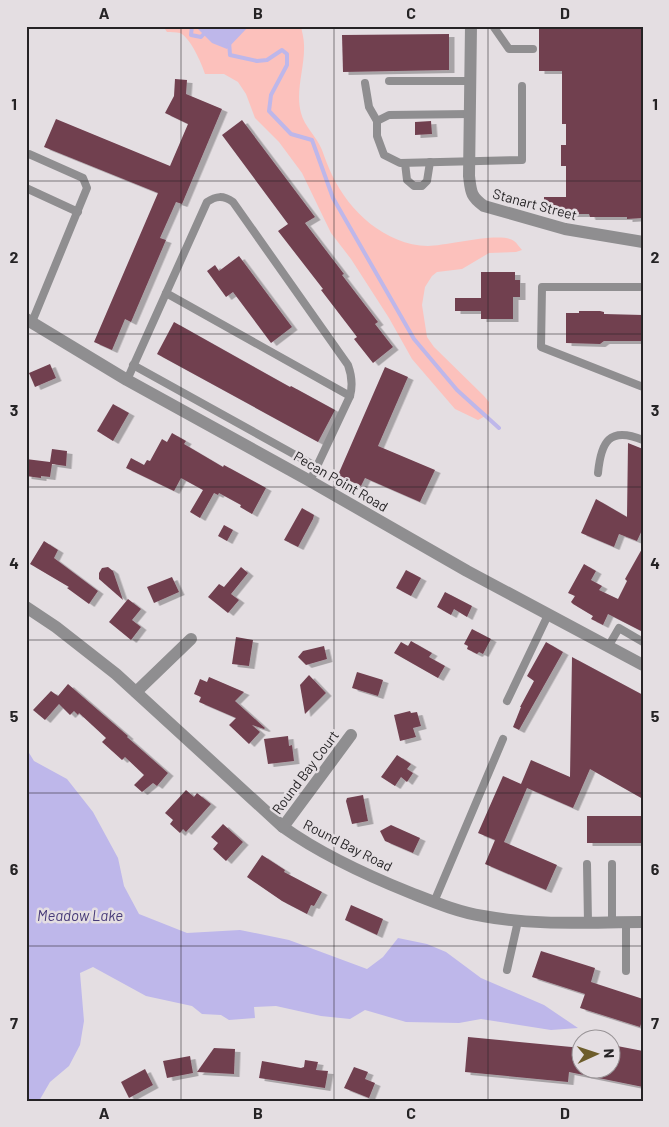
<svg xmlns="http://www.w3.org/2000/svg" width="669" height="1127" font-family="Barlow,sans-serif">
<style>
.green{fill:#fcc1bc}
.water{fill:#beb7ea}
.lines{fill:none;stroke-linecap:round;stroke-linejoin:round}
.stream{stroke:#beb7ea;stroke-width:4}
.building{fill:#714050;filter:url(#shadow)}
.service{stroke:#8f8e90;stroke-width:8}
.minor{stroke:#8f8e90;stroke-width:12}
.grid{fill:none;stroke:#252325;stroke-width:1;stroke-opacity:0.55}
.labels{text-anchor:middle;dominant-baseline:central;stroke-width:5;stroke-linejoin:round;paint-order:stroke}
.street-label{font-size:14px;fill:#252325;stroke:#e4dee2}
.water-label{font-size:15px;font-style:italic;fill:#473a78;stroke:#e4dee2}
.neatline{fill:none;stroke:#252325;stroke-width:2}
.grid-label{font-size:16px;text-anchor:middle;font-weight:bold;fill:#252325}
</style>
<defs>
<filter id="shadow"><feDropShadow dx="5.5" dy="3" stdDeviation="0" flood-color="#0004"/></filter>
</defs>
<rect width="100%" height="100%" fill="#e4dee2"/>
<!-- green -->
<path class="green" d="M163,26H301C302,32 304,39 304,45C305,67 295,91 301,113C304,126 317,137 322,150C325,158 328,167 332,175C349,211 385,245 428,246C447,246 501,231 514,241C517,243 519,247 522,250L516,252L489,253L462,269L437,272L432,276L425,287L422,305L427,337L434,347L484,396L489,402V414L478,420L455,409L412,359L389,318L351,259L331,233L302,173L279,142L255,118L246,94L238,82L224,74H205C202,64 190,37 180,33C176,32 171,32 167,32Z"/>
<!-- water -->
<g class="water">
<path d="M195,26H248V27L227,49L212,43Z"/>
<path d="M26,748L34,761L67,779L93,812L118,858L124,886L139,914L187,933L240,930L289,940L367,969L383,957L398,938L427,944L446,952L481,978L544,1005L578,1028L551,1030L481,1019L459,1023L406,1022L365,1010L350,1019L321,1016L276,1006L254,1007L255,1018L229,1020L221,1015L202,1014L192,1006L146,996L93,967L80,973L84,1021L80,1045L69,1066L50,1082L39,1101H26Z"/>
</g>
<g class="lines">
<!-- stream -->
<g class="stream">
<path d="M192,26L191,35L201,37L211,26"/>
<path d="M229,41L230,55L257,61L267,60L282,50L287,54V65L271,95L269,111L291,134L312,140L333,198L414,339L457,390L499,428"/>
</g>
</g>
<!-- building -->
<g class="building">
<path d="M539,26L643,28V218L627,219V217H590L589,214H555V210H544V197H566V166H561V145H566V124H562V71H539Z"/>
<path d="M449,34V70L343,72L342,35Z"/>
<path d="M175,79L187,80L186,94L222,109L182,204L176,202L160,238L166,240L131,322L125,319L112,350L94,342L158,193L44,147L56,119L170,166L188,124L165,113L174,96Z"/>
<path d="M242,120L315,217L305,223L344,274L342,275L378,322L375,324L393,347L373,363L354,339L357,337L321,290L323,289L278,231L288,224L222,135Z"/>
<path d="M431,121L432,134L415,135V122Z"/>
<path d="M239,256L292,327L271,343L233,292L226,297L207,271L215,265L219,271Z"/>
<path d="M481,272H515V280H520V297H513V319H481V311H455V298H481Z"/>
<path d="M579,311H600L604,312V314L643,315V341H604L600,344L566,343V313H579Z"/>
<path d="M174,322L290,387L291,386L335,410L318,442L157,354Z"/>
<path d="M50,364L56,378L35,387L29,373Z"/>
<path d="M385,367L408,377L378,446L435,470L420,502L365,478L361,486L338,475Z"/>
<path d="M113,404L129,413L113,441L97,431Z"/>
<path d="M172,433L186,441L184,444L223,467L224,465L266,488L252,514L240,507L241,505L219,493L218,495L214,493L200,518L190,512L203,490L181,478L174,491L126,468L131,458L144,465L147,460L150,461L162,439L167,442Z"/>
<path d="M628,443L643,449V528L637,541L619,534L614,547L581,533L596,499L627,517Z"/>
<path d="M52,449L67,451L66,466L52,464L50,477L41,476V478L26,476V459L50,462Z"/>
<path d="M302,508L314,515L313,519L298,547L284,540Z"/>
<path d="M224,525L233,530L227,541L218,536Z"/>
<path d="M44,541L58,550L54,558L98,591L89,604L67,588L69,587L30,564Z"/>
<path d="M643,547V632L608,614L603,625L591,619L593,616L573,604L571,602L575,596L568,593L584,564L596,571L591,580L602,586L599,590L618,599L627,581L625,579Z"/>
<path d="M108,567L113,571L123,600L99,579V573L102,568Z"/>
<path d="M241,567L248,573L231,594L239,600L228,613L208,597L219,584L224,587Z"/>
<path d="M406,570L421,578L411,596L396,588Z"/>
<path d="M172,577L179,592L154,603L147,587Z"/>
<path d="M445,592L472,606L467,617L454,609L451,615L437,607Z"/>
<path d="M128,599L141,609L132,620L141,627L131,640L109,622Z"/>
<path d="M472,629L491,639L483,654L479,652L477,654L467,649L468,646L464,644Z"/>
<path d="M236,637L253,640L249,666L232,664Z"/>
<path d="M411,641L432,653L429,657L445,666L438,678L394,653L401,642L408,646Z"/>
<path d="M546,642L563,652L519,730L513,727L521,707H520L534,681L527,676Z"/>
<path d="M324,646L327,659L306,665L298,657L303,651Z"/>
<path d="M572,657L643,695V799L590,769L573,808L527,788L504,842L557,865L546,890L485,864L495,840L478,833L503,776L521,784L531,760L570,777Z"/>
<path d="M357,672L383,680L378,696L352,688Z"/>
<path d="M309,675L326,693L305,714L300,685Z"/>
<path d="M209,677L244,692L235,701L265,728L264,729L252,725L260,732L249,744L229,725L236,718L199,702L201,697L194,694L200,679L207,682Z"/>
<path d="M68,684L128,736L127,737L168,773L157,786L153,783L142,792L134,785L144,775L125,757L122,760L102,742L106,738L79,713L78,715L74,711L70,715L59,704L45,720L33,710L51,691L58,696Z"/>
<path d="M410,711L411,713L417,712L421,726L413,728L416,737L400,741L394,715Z"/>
<path d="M288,736L289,746L292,745L294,761L268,764L264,739Z"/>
<path d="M397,755L411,764L407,769L413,773L407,782L401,777L395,786L381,777Z"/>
<path d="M186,790L194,797L197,793L211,804L186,832L183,829L180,833L170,824L173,820L165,813Z"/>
<path d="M363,795L368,821L352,824L346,801L347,798Z"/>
<rect x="587" y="816" width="56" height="27"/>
<path d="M223,824L243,842L226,861L213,849L218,843L211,837Z"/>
<path d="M391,825L420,838L413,853L385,841L380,831Z"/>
<path d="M262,855L285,870L284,872L322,892L314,906L311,905L307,914L282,901L247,877Z"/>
<path d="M351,905L383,919L377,935L345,920Z"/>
<path d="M541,951L595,968L591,982L643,999V1018L640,1027L580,1008L585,994L532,977Z"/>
<path d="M468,1037L582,1048V1070H612V1045L643,1051V1087L569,1072L568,1082L465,1072Z"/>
<path d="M214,1048L235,1049L234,1074L197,1072Z"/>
<path d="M190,1056L193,1073L167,1078L163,1061Z"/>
<path d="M305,1060L318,1062L316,1070L328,1071L325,1088L259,1078L262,1061L301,1068L304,1067Z"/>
<path d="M354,1067L368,1072L365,1079L375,1083L369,1098L344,1088Z"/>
<path d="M145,1069L153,1085L129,1098L121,1082Z"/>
</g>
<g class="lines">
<!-- service -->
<g class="service">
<path d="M493,26L509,49H533"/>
<path d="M389,81H471"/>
<path d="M365,83L369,107L377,121"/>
<path d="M471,114L389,115L377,121V136L384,155L400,163L522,160V86"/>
<path d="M26,156L29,154L83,178L87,188L32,322"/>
<path d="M405,163L407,180L414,186H422L427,181L430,162"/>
<path d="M26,188L78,212"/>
<path d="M643,287H542L541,347L643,387"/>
<path d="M166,293L350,396"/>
<path d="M133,365L317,467"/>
<path d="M127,380L207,202C216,196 223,195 233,202L348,365C352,376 353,385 350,396L310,481"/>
<path d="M598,473C601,442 609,426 643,440"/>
<path d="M608,647L619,628L643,642"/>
<path d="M507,701L548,615"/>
<path d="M587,864L588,923"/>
<path d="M612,864V922"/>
<path d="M434,902L503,739"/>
<path d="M626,922V971"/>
<path d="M507,970L518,921"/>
</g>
<!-- minor -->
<g class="minor">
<path d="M471,26L469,176C471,191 470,196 484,206L565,229L643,242"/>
<path d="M26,319L127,380L310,481L467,571L643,665"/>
<path d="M26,607L56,627L116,674L283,827C322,855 366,875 411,893C434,902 458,912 483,916C536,926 590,922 643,922"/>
<path d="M136,692L191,639"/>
<path d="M283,827L351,735"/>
</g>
</g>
<!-- grid -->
<path class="grid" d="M181,26V1101M334,26V1101M488,26V1101M26,181H643M26,334H643M26,487H643M26,640H643M26,793H643M26,946H643"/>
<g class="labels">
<!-- street labels -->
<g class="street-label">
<text transform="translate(535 204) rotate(15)">Stanart Street</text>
<text transform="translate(341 481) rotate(30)">Pecan Point Road</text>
<text transform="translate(305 772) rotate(-53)">Round Bay Court</text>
<text transform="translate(348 845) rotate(27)">Round Bay Road</text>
</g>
<!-- water labels -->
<g class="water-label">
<text x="80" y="915">Meadow Lake</text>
</g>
</g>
<!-- border -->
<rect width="669" height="1127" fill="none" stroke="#e4dee2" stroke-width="55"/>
<!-- north arrow -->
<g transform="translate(596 1054) rotate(87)"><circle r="24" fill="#e4dee2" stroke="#989396"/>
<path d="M0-4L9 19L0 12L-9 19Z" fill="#6d5d2b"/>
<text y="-8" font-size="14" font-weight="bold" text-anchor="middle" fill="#252325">N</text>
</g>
<rect x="28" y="28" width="614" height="1072" class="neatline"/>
<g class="grid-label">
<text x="104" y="19">A</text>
<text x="258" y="19">B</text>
<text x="411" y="19">C</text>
<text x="565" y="19">D</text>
<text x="14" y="110">1</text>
<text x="655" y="110">1</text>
<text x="14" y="263">2</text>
<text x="655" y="263">2</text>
<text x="14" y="416">3</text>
<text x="655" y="416">3</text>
<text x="14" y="569">4</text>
<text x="655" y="569">4</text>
<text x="14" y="722">5</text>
<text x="655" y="722">5</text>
<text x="14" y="875">6</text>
<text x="655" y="875">6</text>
<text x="14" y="1029">7</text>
<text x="655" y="1029">7</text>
<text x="104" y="1119">A</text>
<text x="258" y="1119">B</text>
<text x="411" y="1119">C</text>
<text x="565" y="1119">D</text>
</g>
</svg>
